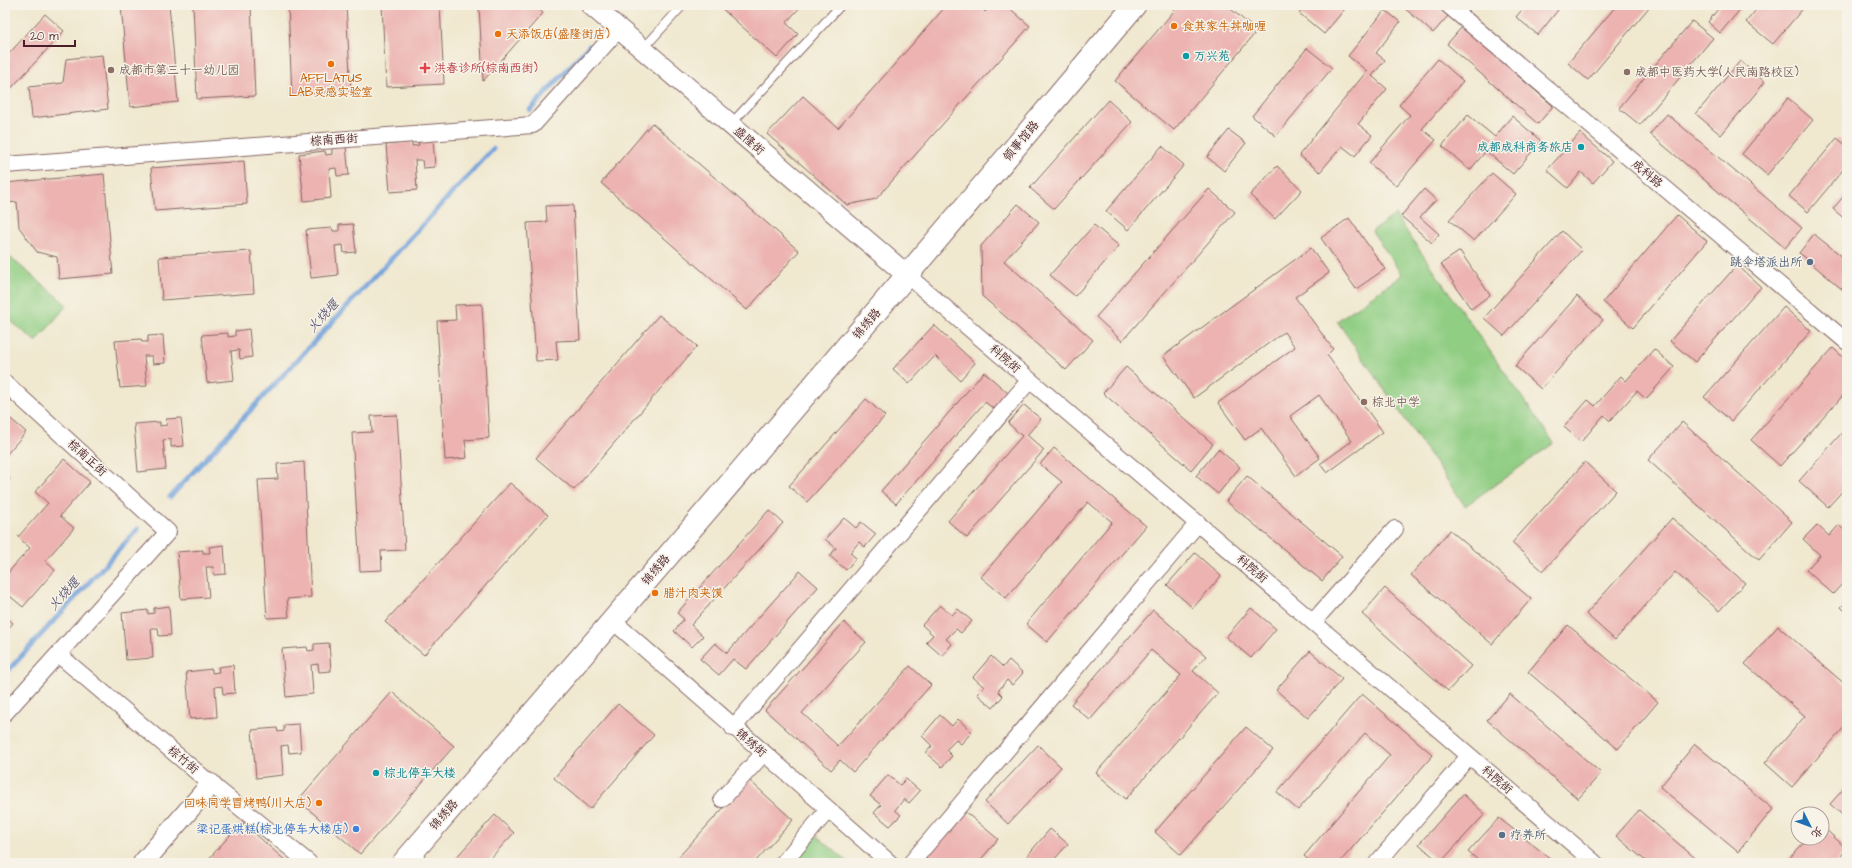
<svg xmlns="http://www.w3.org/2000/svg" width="1852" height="868" font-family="'Architects Daughter','LXGW WenKai TC',sans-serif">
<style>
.green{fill:#90ce83;stroke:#6d7657}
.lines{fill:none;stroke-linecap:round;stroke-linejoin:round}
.stream{stroke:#71a1db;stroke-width:5}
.building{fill:#ecb3b1}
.service-casing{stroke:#846564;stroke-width:10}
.minor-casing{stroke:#846564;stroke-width:18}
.tertiary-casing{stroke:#846564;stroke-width:22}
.secondary-casing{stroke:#846564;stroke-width:24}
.service{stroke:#fff;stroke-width:8}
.minor{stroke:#fff;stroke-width:16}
.tertiary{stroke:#fff;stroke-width:20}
.secondary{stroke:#fff;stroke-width:22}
.food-dot{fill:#e8710a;stroke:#f7f3e8;stroke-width:1.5}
.culture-dot{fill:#0f9aa8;stroke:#f7f3e8;stroke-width:1.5}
.health-dot{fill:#e0444e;stroke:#f7f3e8;stroke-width:1.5}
.education-dot{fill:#8d6e63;stroke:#f7f3e8;stroke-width:1.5}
.service-dot{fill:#5c6f8a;stroke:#f7f3e8;stroke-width:1.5}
.shop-dot{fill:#3f7fe0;stroke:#f7f3e8;stroke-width:1.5}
.labels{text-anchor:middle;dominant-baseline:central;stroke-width:3;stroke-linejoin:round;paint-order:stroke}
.food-label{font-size:12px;fill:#c56008;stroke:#f7f3e8;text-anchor:start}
.culture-label{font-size:12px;fill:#0d838f;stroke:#f7f3e8;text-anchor:start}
.health-label{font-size:12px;fill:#be3a42;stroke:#f7f3e8;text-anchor:start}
.education-label{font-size:12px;fill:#785e54;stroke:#f7f3e8;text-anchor:start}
.street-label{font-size:12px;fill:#4a1f2b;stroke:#f7f3e8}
.service-label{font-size:12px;fill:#4e5e75;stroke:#f7f3e8;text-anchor:end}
.shop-label{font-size:12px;fill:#366cbe;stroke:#f7f3e8;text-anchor:end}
.water-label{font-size:13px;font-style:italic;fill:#5a5371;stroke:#f7f3e8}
</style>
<rect width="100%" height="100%" fill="#f7f3e8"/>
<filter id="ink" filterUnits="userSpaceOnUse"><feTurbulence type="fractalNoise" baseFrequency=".025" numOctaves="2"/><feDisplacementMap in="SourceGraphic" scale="8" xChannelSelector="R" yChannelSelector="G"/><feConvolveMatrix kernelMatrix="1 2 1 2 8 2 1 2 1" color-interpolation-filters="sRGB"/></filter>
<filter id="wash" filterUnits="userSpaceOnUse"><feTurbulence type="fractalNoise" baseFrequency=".012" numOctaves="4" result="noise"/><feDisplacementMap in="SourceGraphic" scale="16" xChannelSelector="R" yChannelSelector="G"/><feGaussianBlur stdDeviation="0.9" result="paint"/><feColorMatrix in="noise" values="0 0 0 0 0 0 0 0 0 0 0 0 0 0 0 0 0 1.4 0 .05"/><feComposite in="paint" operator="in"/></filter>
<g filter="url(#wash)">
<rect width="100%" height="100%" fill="#f0e8cf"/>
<!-- green -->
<g class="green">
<path d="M1395,215L1554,443L1465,506L1337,321L1402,275L1372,231Z"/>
<path d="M5,253L67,305L36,342L5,316Z"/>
<path d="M817,836L849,863H794Z"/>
</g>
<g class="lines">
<!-- stream -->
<g class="stream">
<path d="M530,110L589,46"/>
<path d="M170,497L493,149"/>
<path d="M5,674L138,529"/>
</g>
</g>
<g id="blocks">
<!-- building -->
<g class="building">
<path d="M121,5H169L178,102L130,107Z"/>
<path d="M193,5H251L255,96L197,99Z"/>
<path d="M288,5H346L351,91L292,95Z"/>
<path d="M382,5H440L444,84L386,87Z"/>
<path d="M479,5H534L543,13L483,81Z"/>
<path d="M718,5H802L786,23L798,34L777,58Z"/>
<path d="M947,5H977L985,12L992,5H1006L1030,26L876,199L847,205L767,134L803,96L838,128Z"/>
<path d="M1179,5H1226L1257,31L1174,130L1115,81Z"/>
<path d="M1306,5H1348L1324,34L1299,13Z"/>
<path d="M1401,5H1435L1448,16L1433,33Z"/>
<path d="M1526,5H1562L1538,35L1516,17Z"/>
<path d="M1617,5H1651L1588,80L1568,63Z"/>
<path d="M1721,5H1744L1720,33L1708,22Z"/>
<path d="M1760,5H1806L1773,44L1746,22Z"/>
<path d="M1385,10L1400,22L1376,53L1385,60L1372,76L1387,89L1358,124L1372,135L1355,156L1342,146L1320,172L1299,155L1367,71L1348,56Z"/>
<path d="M45,14L64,31L5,95V58Z"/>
<path d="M1692,21L1713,38L1640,125L1619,108Z"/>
<path d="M1462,27L1553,106L1538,124L1447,44Z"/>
<path d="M1307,48L1332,68L1276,136L1252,116Z"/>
<path d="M102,55L108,109L32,118L29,87L63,83L66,59Z"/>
<path d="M1438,59L1463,81L1422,129L1436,140L1396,186L1369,163L1410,115L1399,105Z"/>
<path d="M1740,61L1765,82L1721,135L1696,114Z"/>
<path d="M1788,98L1813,120L1767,175L1742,154Z"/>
<path d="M1108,100L1132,122L1054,209L1030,188Z"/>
<path d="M1667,114L1802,228L1785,248L1650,134Z"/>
<path d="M1468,115L1495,137L1512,116L1541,141L1513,174L1486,151L1470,170L1442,146Z"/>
<path d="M652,123L799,251L747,310L601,183Z"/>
<path d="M1229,130L1246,143L1224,171L1207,157Z"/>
<path d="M1580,133L1612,161L1593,183L1581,172L1568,188L1547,170Z"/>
<path d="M433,138L435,167L423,168L422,160H415L417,190L390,192L386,145L412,142V146L419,145L418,140Z"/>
<path d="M1837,138L1847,146V165L1808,212L1789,196Z"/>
<path d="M1162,146L1184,165L1128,230L1106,211Z"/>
<path d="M346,147L349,175L337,176L336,168L329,169L331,198L304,201L299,154L325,151L326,155L332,154V148Z"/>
<path d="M244,161L247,204L155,211L151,168Z"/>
<path d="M1277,166L1302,190L1275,219L1250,195Z"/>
<path d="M1492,173L1516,194L1474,241L1449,220Z"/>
<path d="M104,174L113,274L59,279L57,257L37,252L19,227L17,202L5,203V183Z"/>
<path d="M1209,189L1235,212L1122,341L1096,317Z"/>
<path d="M1424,189L1436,200L1420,217L1439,234L1432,243L1401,216Z"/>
<path d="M1847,192V221L1833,209Z"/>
<path d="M1018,204L1039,222L1004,261L1093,340L1066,370L982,296L981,246Z"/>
<path d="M573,205L580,340L556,341L558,360L536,361L527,223L547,222L546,206Z"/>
<path d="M1677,215L1707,241L1633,328L1603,302Z"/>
<path d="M1349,218L1385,269L1356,289L1321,238Z"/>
<path d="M353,224L356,252L344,253L343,245L335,246L338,275L311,278L306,230L332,228L333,231H339V225Z"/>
<path d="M1094,225L1119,246L1075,296L1050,275Z"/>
<path d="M1562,231L1582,250L1504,336L1484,318Z"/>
<path d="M1814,234L1844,258L1847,254V285L1843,290L1799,253Z"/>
<path d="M1311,248L1329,273L1295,297L1333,349L1327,355L1383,432L1327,473L1320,464L1352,441L1319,395L1290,416L1320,458L1296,476L1261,428L1245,440L1218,403L1295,347L1284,332L1194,398L1163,356Z"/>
<path d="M251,251L254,293L162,300L159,257Z"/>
<path d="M1460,251L1490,295L1471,309L1441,264Z"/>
<path d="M1737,265L1761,287L1695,362L1670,341Z"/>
<path d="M1577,296L1603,320L1541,389L1515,366Z"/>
<path d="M482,304L489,438L465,440L467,458L445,460L437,321L456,320L455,305Z"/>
<path d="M1784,307L1811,331L1731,421L1704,397Z"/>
<path d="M659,315L697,346L574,490L536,458Z"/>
<path d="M934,325L975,363L960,380L935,356L909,384L893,369Z"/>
<path d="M249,329L252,357L240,359L239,350L231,351L234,380L207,383L202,335L228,333V337L235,336V331Z"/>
<path d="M163,335L165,363L153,364L152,356H144L147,386L120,388L115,341L141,339L142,342H148V336Z"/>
<path d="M1833,348L1847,361V391L1780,466L1751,440Z"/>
<path d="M1654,349L1674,367L1646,399L1637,391L1610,421L1604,415L1581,442L1564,427L1588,400L1595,406L1621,376L1626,381Z"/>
<path d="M1126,367L1213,444L1191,470L1103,393Z"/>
<path d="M984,372L1008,393L994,409L985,402L896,504L881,491Z"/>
<path d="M866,399L885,416L807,502L789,486Z"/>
<path d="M1024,405L1041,419L1027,435L1044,450L967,538L948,521L1022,436L1008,423Z"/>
<path d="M5,414L26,432L5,456Z"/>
<path d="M397,415L405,550L381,551L382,570L360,571L352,433L372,432L371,416Z"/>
<path d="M181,418L184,446L171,447V439L163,440L166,469L138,472L134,424L160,422V426L167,425L166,419Z"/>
<path d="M1682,422L1792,522L1759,560L1648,460Z"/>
<path d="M1847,427V486L1828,507L1799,481Z"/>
<path d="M1054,448L1146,526L1047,642L1026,624L1112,522L1088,502L1006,598L981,577L1062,482L1040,464Z"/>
<path d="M1218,449L1240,467L1218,494L1196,476Z"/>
<path d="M64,459L90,482L60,516L74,528L45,561L55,570L23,607L5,592V576L30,548L18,537L48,503L35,492Z"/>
<path d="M304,462L311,597L287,599L289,617L267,618L258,480L278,479L277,464Z"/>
<path d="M1585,462L1616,491L1543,571L1512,543Z"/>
<path d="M5,475L10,479L5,485Z"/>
<path d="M1247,476L1342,556L1322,581L1226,501Z"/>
<path d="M510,483L548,515L424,655L385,622Z"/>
<path d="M769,510L783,523L691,625L703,636L692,647L674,631L684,619L677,613Z"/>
<path d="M844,518L856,528L861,522L876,534L865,547L859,542L850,553L856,558L846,570L830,556L836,548L825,539Z"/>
<path d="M1672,518L1745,583L1719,611L1675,572L1615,640L1586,614Z"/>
<path d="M1817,525L1829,536L1839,525L1847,533V587L1843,583L1833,594L1806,570L1820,555L1803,539Z"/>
<path d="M1450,530L1531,599L1492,644L1411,575Z"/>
<path d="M224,545L226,574L214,575L213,567H206L209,597L181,599L177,552L203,550V553H210L209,547Z"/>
<path d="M1195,553L1221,576L1193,608L1167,585Z"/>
<path d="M800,571L818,587L746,669L733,659L719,675L700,659L715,643L727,653Z"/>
<path d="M1385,588L1471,666L1448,691L1362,614Z"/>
<path d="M1847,601V613L1841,607Z"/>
<path d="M940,605L952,615L958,609L972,621L961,633L956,629L946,639L952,644L942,656L926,642L933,635L922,625Z"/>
<path d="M169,606L171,635L159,636L158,628H151L153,658L126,660L122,613L148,610V614L154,613V608Z"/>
<path d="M1251,608L1276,629L1251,658L1226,637Z"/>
<path d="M1153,610L1206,656L1193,671L1218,693L1126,799L1096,773L1181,675L1151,650L1090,720L1071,704Z"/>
<path d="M5,616L13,623L5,632Z"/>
<path d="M844,622L866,642L802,713L838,746L910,666L931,685L853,772L840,760L831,770L765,710Z"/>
<path d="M1568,625L1658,702L1618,749L1528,672Z"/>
<path d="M1778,626L1847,686V724L1792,787L1765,763L1805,716L1745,664Z"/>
<path d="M329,643L331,671L319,672L318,664L311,665L313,694L286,697L282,649L307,647L308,651L314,650V644Z"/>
<path d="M1310,651L1342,679L1308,718L1276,690Z"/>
<path d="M991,656L1003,667L1009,660L1023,673L1012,685L1007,680L998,691L1003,696L993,708L977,694L984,687L973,677Z"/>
<path d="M233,665L235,693L223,694L222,686L215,687L217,717L190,719L186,672L212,669V673L219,672L218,667Z"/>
<path d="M392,692L454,746L360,854L298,800Z"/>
<path d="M1362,694L1433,755L1339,863H1312L1304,856L1390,755L1365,733L1298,810L1277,792Z"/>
<path d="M1510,694L1601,773L1578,799L1487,720Z"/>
<path d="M618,704L654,735L590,809L554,778Z"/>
<path d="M940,715L952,726L958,719L972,732L961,744L956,740L946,750L952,756L942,767L926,753L932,746L922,736Z"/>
<path d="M299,724L301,752L289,753L288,745L281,746L283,775L256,778L252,730L277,728L278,732L284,731V725Z"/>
<path d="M1246,727L1273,750L1181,855L1155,832Z"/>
<path d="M1695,744L1773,809L1738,852L1660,787Z"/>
<path d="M1038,745L1061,767L1008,824L985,802Z"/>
<path d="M888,775L900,785L906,779L920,791L909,803L904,799L895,810L901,815L890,826L874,813L881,805L870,796Z"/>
<path d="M749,780L793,820L754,863H673Z"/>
<path d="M1847,785V819L1830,804Z"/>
<path d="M1463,794L1485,814L1440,863L1419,844Z"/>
<path d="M1639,810L1701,863H1648L1616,836Z"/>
<path d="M964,811L998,839L978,863H931L924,857Z"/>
<path d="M495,815L514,833L486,863H451Z"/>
<path d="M1499,818L1556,863H1482L1468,852Z"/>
<path d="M242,822L288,863H205Z"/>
<path d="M1822,826L1847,849L1835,863H1785L1808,838H1822Z"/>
<path d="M1050,829L1068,844L1051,863H1021Z"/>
</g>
</g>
</g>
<g filter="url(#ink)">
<use href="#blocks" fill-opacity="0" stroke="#846564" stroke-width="1"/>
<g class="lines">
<!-- service casing -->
<g class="service-casing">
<g id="service">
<path d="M643,49L683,5"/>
<path d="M731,124L841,5"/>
</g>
</g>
<!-- minor casing -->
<g class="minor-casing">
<g id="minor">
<path d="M1448,5L1847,342"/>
<path d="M5,165L533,125L619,29"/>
<path d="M908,276L1595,863"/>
<path d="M5,383L168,532L5,713"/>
<path d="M613,621L890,863"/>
<path d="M1313,622L1395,529"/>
<path d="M59,655L211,784L309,863"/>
<path d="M733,728L1029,381"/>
<path d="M722,799L763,754"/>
<path d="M783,863L828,810"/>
<path d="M911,863L1198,523"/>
<path d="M1377,863L1469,756"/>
</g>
</g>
<!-- tertiary casing -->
<g class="tertiary-casing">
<g id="tertiary">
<path d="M591,5L908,276"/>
<path d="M143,863L211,784"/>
</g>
</g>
<!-- secondary casing -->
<g class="secondary-casing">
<path id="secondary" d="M403,863C650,579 893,293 1135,5"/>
</g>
<!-- service -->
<use href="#service" class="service"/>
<!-- minor -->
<use href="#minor" class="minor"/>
<!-- tertiary -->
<use href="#tertiary" class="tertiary"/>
<!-- secondary -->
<use href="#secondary" class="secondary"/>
</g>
</g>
<!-- markers -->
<g class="food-dot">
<circle cx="1174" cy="26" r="4"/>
<circle cx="498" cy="34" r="4"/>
<circle cx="331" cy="64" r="4"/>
<circle cx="655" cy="593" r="4"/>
<circle cx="319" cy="803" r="4"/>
</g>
<g class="culture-dot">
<circle cx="1186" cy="56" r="4"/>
<circle cx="1581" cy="147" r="4"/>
<circle cx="376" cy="773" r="4"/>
</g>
<path class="health-dot" d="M423 62h4v4h4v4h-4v4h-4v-4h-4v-4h4z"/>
<g class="education-dot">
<circle cx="111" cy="70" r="4"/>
<circle cx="1627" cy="72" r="4"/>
<circle cx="1364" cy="402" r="4"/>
</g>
<g class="service-dot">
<circle cx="1810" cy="262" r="4"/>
<circle cx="1502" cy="835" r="4"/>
</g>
<circle class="shop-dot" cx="356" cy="829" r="4"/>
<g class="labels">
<!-- food labels -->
<g class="food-label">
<text x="1182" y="26">食其家牛丼咖喱</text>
<text x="506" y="34">天添饭店(盛隆街店)</text>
<text x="331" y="78" text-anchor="middle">AFFLATUS<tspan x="331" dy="14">LAB灵感实验室</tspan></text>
<text x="663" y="593">腊汁肉夹馍</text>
<text x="311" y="803" text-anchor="end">回味同学冒烤鸭(川大店)</text>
</g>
<!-- culture labels -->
<g class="culture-label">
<text x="1194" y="56">万兴苑</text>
<text x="1573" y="147" text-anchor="end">成都成科商务旅店</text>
<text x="384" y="773">棕北停车大楼</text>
</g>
<!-- health labels -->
<g class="health-label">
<text x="434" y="68">洪春诊所(棕南西街)</text>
</g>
<!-- education labels -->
<g class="education-label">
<text x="119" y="70">成都市第三十一幼儿园</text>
<text x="1635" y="72">成都中医药大学(人民南路校区)</text>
<text x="1372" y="402">棕北中学</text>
</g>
<!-- street labels -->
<g class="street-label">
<text transform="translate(334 140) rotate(-4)">棕南西街</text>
<text transform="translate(749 141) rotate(41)">盛隆街</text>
<text transform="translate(1021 141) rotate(-50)">领事馆路</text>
<text transform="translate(1647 174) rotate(40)">成科路</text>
<text transform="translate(867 324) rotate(-50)">锦绣路</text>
<text transform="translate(1005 359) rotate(41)">科院街</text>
<text transform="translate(87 458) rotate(42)">棕南正街</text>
<text transform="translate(1252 569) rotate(40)">科院街</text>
<text transform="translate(656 570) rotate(-50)">锦绣路</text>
<text transform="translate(751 743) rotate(41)">锦绣街</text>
<text transform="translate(183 760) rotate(40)">棕竹街</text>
<text transform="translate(1497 780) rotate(40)">科院街</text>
<text transform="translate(444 815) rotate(-49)">锦绣路</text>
</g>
<!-- service labels -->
<g class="service-label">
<text x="1802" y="262">跳伞塔派出所</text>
<text x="1510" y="835" text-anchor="start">疗养所</text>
</g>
<!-- shop labels -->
<g class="shop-label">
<text x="348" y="829">梁记蛋烘糕(棕北停车大楼店)</text>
</g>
<!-- water labels -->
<g class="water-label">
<text transform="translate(323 316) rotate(-47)">火烧堰</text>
<text transform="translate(64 594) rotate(-47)">火烧堰</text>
</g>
</g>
<!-- margin -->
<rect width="1852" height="868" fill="none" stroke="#f7f3e8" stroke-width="20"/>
<!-- north arrow -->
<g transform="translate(1810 826) rotate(132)"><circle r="19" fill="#f7f3e8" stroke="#b29e9c"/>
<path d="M0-3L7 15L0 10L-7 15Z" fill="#1f6fb2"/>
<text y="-6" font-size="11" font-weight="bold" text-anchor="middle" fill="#4a1f2b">北</text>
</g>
<!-- scale -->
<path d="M24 40v6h51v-6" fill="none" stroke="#4a1f2b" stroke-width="2"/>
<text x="30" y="40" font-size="12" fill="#4a1f2b" stroke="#f7f3e8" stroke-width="3" paint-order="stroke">20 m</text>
</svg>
